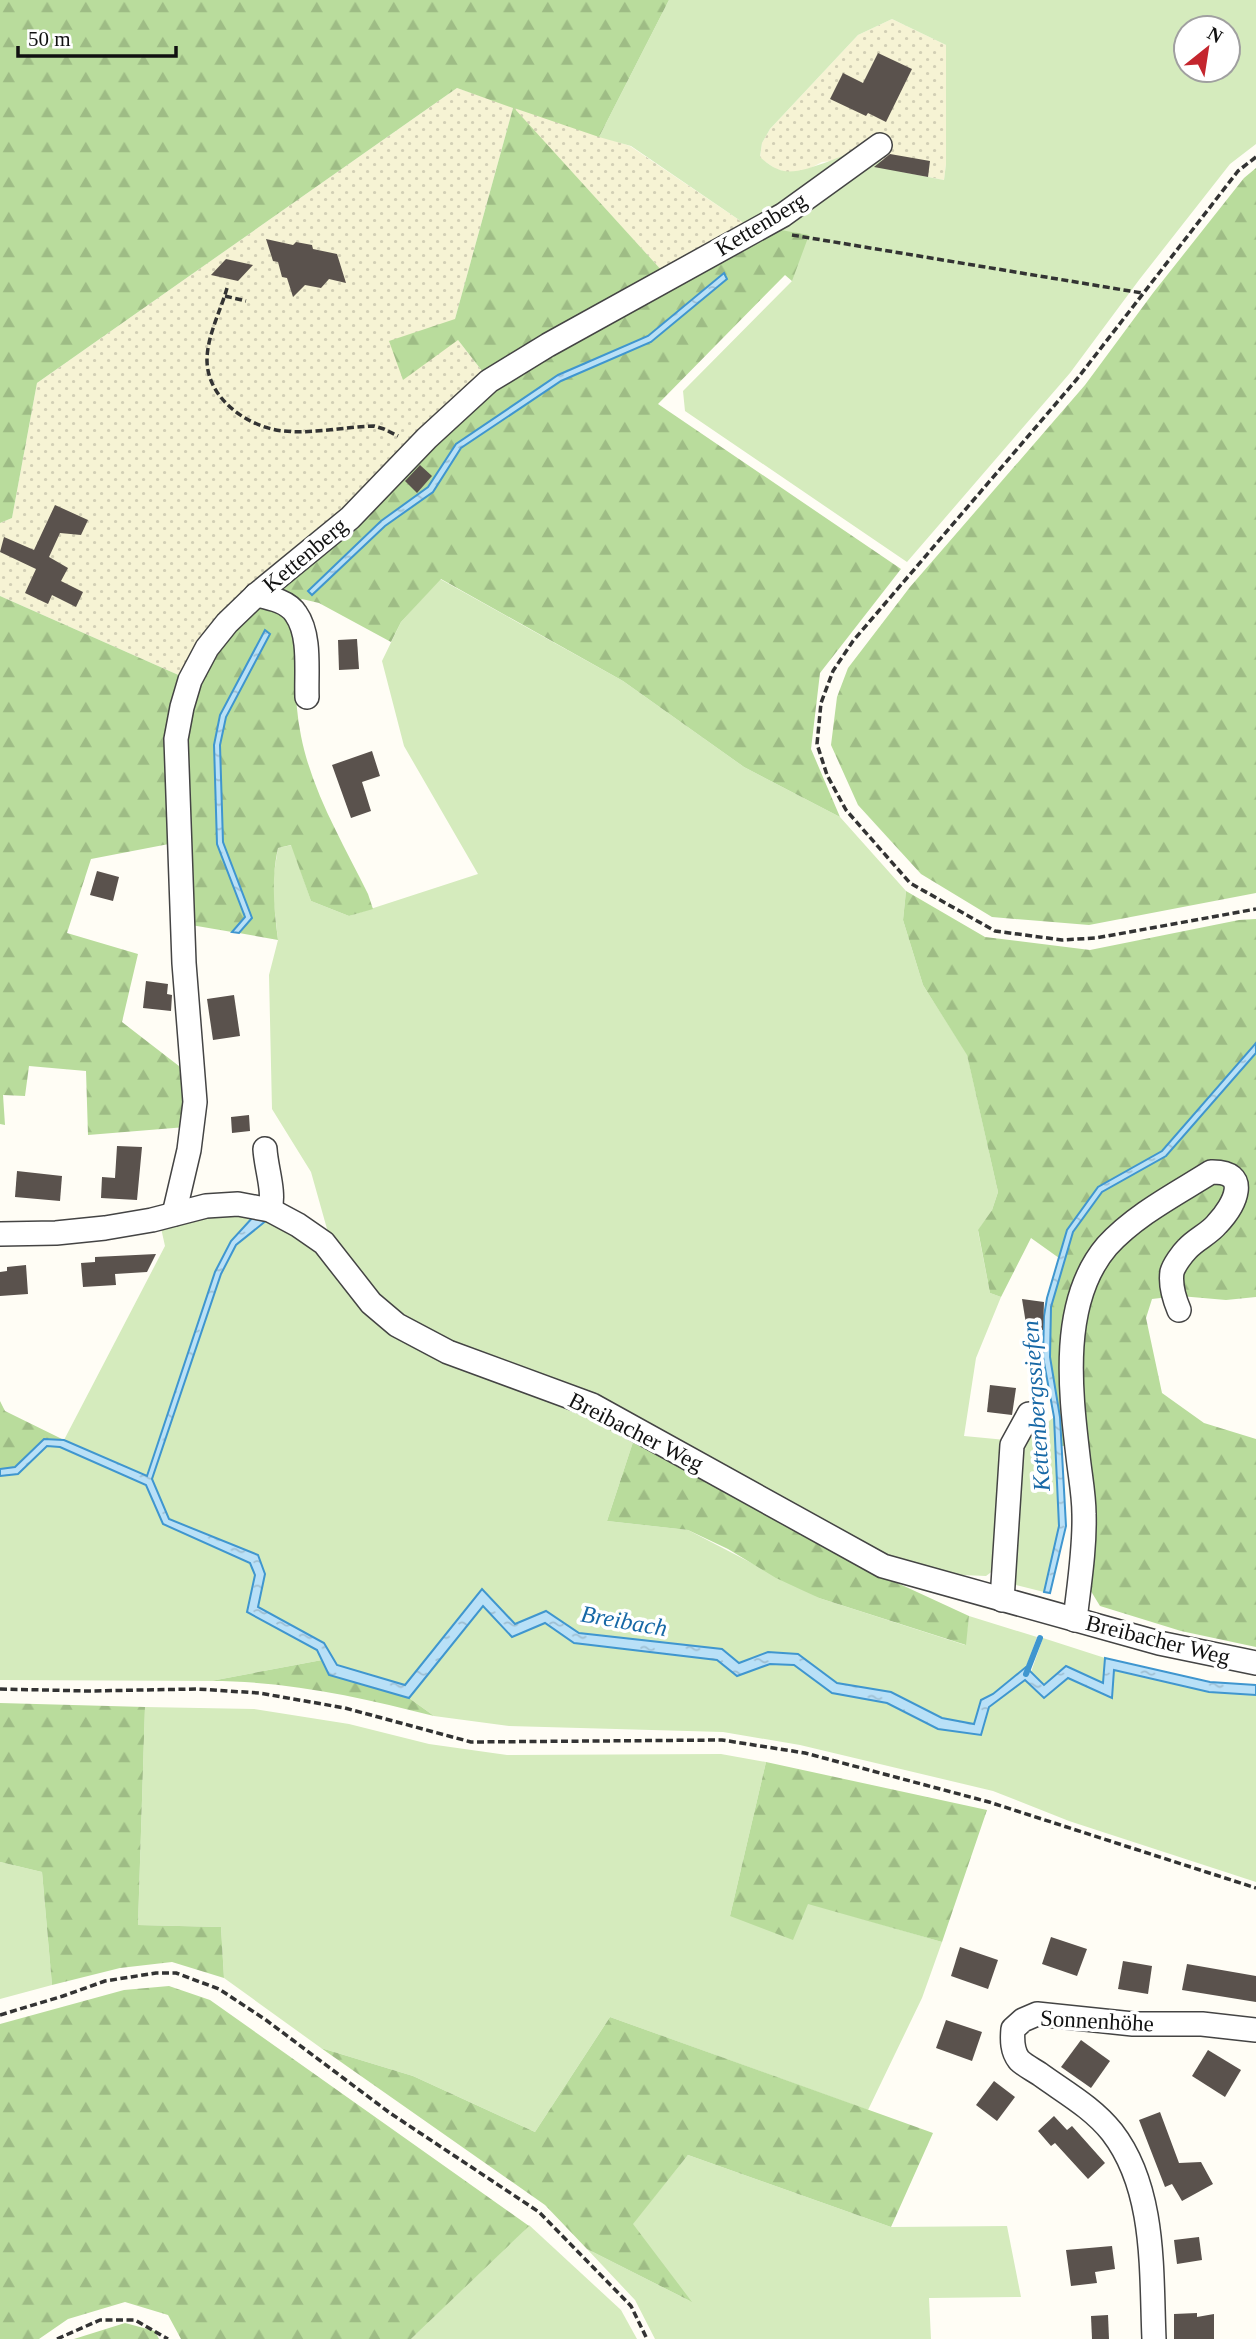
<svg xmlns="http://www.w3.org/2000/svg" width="1256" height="2339" font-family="'Times New Roman',serif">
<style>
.farmland{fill:url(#farmland-dots)}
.grass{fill:#d5ebbd;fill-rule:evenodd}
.forest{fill:url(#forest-firs);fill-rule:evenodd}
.water{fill:url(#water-ripples);stroke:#3f96cf;stroke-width:2}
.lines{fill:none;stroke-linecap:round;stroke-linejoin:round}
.stream{stroke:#3f96cf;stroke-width:6}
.building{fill:#5a524d}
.minor-casing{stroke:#444;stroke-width:26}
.path{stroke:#333;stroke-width:3.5;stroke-dasharray:7 3.5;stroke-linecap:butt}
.minor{stroke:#fff;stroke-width:23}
.labels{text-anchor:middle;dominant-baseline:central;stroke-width:7;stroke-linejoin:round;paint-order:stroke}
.street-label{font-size:23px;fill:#111;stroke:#fff}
.water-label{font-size:24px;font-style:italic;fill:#1768a6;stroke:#fff}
</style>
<defs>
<pattern id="farmland-dots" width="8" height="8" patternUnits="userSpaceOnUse" patternTransform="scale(1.75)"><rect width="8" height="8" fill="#f6f3d4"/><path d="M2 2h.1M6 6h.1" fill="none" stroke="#d2cfb5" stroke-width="1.8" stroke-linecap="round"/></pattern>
<pattern id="forest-firs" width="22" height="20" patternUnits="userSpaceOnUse" patternTransform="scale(1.75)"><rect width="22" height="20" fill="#b9dc9c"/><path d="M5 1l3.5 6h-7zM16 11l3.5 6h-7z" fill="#9ebc85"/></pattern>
<pattern id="water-ripples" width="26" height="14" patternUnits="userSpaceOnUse" patternTransform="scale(1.75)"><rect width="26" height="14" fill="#b9e0f7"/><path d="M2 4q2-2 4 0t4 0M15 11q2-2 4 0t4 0" fill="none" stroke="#9ebfd3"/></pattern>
</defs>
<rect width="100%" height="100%" fill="#fffdf5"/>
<!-- farmland -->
<g class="farmland">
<path d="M892,19L946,45V164L944,180L897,171L876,157L822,162L803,172H786L776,169L760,158L762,143L770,129L858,35Z"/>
<path d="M457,88L630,146L748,226L664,273L513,108L455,319L458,340L486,376L183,677L0,596V523L12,518L37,383Z"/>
</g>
<!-- grass -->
<g class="grass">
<path d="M669,0H1256V144L1230,164L1139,280L1070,373L907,562L685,411L683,391L792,281L774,229L876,157L897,171L944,180L946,164V45L892,19L858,35L770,129L762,143L760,157C767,163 774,169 784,171C804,175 846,153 868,146L748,226L631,146L599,137ZM1186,28H1228V70H1186Z"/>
<path d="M440,579L623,681L744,767L840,817L906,891L903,920L923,985L967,1054L998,1192L992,1210L978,1231L990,1293L1001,1297L976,1358L964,1436L1006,1440L994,1570L986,1576L939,1574L900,1561L452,1347L399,1316L378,1299L329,1236L311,1172L272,1109L269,975L278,940L272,886L278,848L292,845L311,901L349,916L478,874L404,746L382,661L401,622Z"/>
<path d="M223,1213L254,1216L215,1272L147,1477L64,1440L165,1246L161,1228Z"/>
<path d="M267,1220L317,1249L365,1307L634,1439L607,1521L688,1530L819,1598L965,1645L969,1616L1037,1637L1026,1667L993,1694L981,1700L974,1724L942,1718L891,1692L837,1683L798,1654L768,1652L739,1664L721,1649L579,1633L546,1611L515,1624L482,1590L405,1685L336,1665L323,1643L258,1607L265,1574L258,1555L169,1519L152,1479L221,1274L236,1245Z"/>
<path d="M1054,1417L1059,1526L1044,1592L1016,1585L1012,1580L1014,1461L1026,1440Z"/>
<path d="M47,1446L60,1447L147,1485L163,1524L250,1563L255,1575L248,1612L317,1650L322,1660L211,1681L0,1680V1476L18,1474Z"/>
<path d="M483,1606L512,1637L545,1623L575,1643L717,1660L737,1676L770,1664L795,1665L832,1693L887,1703L938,1729L981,1735L989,1707L1025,1680L1044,1698L1068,1678L1111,1697L1114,1670L1209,1692L1256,1695V1882L1069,1821L993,1791L800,1745L723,1732L509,1726L434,1716L409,1698Z"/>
<path d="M1043,1638L1105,1658L1103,1683L1067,1666L1044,1685L1031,1672Z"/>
<path d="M145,1707L254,1709L349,1724L429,1744L507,1755L721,1754L766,1762L730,1916L808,1903L942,1942L922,1998L868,2110L610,2017L535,2132L413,2076L321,2048L224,1978L221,1927L138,1925Z"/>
<path d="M0,1862L42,1872L52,1985L0,1999Z"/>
<path d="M688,2155L891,2227L1007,2226L1021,2297L929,2298L931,2339H655L635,2300L587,2249L690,2301L632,2224Z"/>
<path d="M529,2225L621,2310L637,2339H411Z"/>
</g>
<!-- forest -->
<g class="forest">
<path d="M0,0H669L599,137L514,108L664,273L486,376L458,340L403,380L389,341L455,319L513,108L457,88L37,383L12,518L0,523Z"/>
<path d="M1256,168V893L1089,925L992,917L921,874L858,805L831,745L837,697L848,668L910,587L1085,385L1153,293L1244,178Z"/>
<path d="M775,229L809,235L792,281L785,275L658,404L901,569L820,673L811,749L840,817L744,767L623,681L441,579L401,622L391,642L319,603L302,599L288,613L294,618C296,657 293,698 301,736C312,792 343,843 368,894L373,909L349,916L311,901L291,845L278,848C271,880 274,908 278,940L239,933L252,918L223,842L220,745L226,717L270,634L265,630L220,715L217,843L245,917L232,932L191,925L184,740L190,706L215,650L489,388ZM724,274L651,341L561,381L461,448L433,492L385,526L312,595L308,591L381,521L428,487L456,444L558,375L648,336Z"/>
<path d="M0,596L183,677L174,843L91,859L67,933L138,954L122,1022L188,1073L186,1127L88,1135L86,1071L29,1066L25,1096L3,1095L5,1125L0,1124Z"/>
<path d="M906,891L985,937L1090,950L1239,920L1256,919V1043L1162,1151L1098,1187L1067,1230L1059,1258L1031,1238L1001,1297L990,1293L978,1230L992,1210L998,1192L967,1055L923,985L903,920Z"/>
<path d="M1256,1053V1297L1226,1300L1180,1296L1178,1271L1221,1229L1229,1163L1084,1268L1070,1446H1061L1060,1417L1050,1357L1051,1307L1073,1232L1102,1192L1166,1156Z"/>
<path d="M1214,1180L1229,1186L1214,1221L1169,1297L1152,1299L1146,1318L1162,1393L1204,1423L1256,1439V1647L1181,1631L1100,1606L1089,1588L1074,1369L1083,1306L1114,1249Z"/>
<path d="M0,1401L5,1411L64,1440L44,1439L15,1467L0,1469Z"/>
<path d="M634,1439L891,1580L969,1616L966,1645L819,1598L776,1578L728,1549L688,1530L607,1521Z"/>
<path d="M322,1660L329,1675L409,1698L434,1716C360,1697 287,1681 211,1681Z"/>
<path d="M0,1703L145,1707L138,1925L221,1927L224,1978L172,1962L120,1968L52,1985L42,1872L0,1862Z"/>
<path d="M766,1762L987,1810L942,1942L808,1904L793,1940L730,1916Z"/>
<path d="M169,1986L210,2000L529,2226L411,2339H181L168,2315L125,2302L68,2319L39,2339H0V2024L124,1990Z"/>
<path d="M610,2017L933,2133L891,2227L688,2155L633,2224L692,2302L587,2249L545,2205L321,2048L413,2076L535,2132Z"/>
<path d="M125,2323L155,2331L159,2339H74Z"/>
</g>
<!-- water -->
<g class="water">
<path d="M724,273L727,279L651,342L561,381L461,448L433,492L385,526L312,595L308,591L381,521L428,487L456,444L558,375L648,336Z"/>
<path d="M265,630L270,634L226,717L220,745L223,842L252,918L239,933L232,932L245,917L217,844L214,745L220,715Z"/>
<path d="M1256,1043V1053L1166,1156L1102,1192L1073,1232L1051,1307L1050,1357L1060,1417L1066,1526L1050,1593L1044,1592L1059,1526L1054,1417L1043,1357L1044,1316L1047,1298L1067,1230L1098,1187L1162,1151Z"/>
<path d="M254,1216L267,1220L236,1245L221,1274L152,1479L169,1519L258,1555L265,1574L258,1607L324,1643L337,1665L405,1685L482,1589L515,1624L546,1611L579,1633L722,1649L739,1663L768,1652L798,1654L837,1683L891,1692L942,1718L974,1724L981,1700L993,1694L1026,1667L1044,1685L1066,1666L1103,1683L1105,1658L1210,1682L1256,1685V1695L1209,1692L1114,1670L1112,1698L1068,1678L1044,1698L1025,1680L989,1707L981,1735L938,1729L887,1703L832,1693L794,1665L770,1664L737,1676L717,1660L574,1643L545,1623L512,1637L483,1606L409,1698L329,1675L317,1650L247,1612L255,1575L250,1563L163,1524L146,1485L60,1447L47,1446L18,1474L0,1476V1469L15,1467L44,1439L64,1440L147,1476L215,1272L231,1241Z"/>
</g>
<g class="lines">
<!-- stream -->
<path class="stream" d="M1026,1674L1040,1638"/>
</g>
<!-- building -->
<g class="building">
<path d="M878,53L912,69L886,122L868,113L866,116L830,99L843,73L863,83Z"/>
<path d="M890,154L930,161L928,177L874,167Z"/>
<path d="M266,239L293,245L296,242L312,245L313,249L337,254L346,283L329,279L321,288L305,285L293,297L287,278L282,277L278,262L273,261Z"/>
<path d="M226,259L253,265L238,281L211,275Z"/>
<path d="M420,465L432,476L417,493L405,481Z"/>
<path d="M55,505L88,520L81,535L60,533L49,557L68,568L61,581L83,592L76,607L52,595L48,604L25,593L36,569L0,552L4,537L34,550Z"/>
<path d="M357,639L359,669L339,670L338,640Z"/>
<path d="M372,751L380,776L362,782L371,811L351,818L332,765Z"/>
<path d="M97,871L119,877L113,901L90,895Z"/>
<path d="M146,981L168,984L167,994L172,995L171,1011L143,1008Z"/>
<path d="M234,995L240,1036L213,1040L207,999Z"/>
<path d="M249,1115L250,1131L232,1133L231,1117Z"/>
<path d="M117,1146L142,1147L137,1200L101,1198L102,1177L115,1178Z"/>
<path d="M17,1171L62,1176L60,1201L15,1197Z"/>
<path d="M156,1254L147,1272L115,1274L116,1285L83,1287L81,1263L95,1262V1257Z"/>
<path d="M26,1265L28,1294L0,1296V1272L7,1271V1267Z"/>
<path d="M1022,1299L1044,1302L1043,1330H1027Z"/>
<path d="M990,1385L1016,1388L1012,1415L987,1412Z"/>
<path d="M1051,1937L1087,1949L1077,1976L1042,1964Z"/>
<path d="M960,1947L998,1960L988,1989L951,1976Z"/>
<path d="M1123,1961L1152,1966L1148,1994L1118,1989Z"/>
<path d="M1187,1964L1256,1976V2002L1182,1990Z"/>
<path d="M946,2020L982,2032L972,2061L936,2048Z"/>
<path d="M1081,2040L1110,2061L1091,2088L1061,2067Z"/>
<path d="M1208,2050L1241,2070L1225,2097L1192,2076Z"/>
<path d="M994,2081L1015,2097L997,2121L976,2105Z"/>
<path d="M1160,2112L1179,2163L1201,2162L1213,2184L1182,2201L1172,2184L1165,2187L1139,2120Z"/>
<path d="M1054,2116L1067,2130L1072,2126L1105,2163L1088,2179L1055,2143L1051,2146L1038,2131Z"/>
<path d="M1199,2237L1202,2260L1177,2264L1174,2240Z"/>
<path d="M1112,2246L1115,2269L1095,2272L1097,2283L1071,2286L1066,2250Z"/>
<path d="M1197,2313V2317L1214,2314V2339H1174V2314Z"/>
<path d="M1108,2315L1109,2339H1092L1091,2316Z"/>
</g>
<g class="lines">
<!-- minor casing -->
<g class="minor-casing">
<g id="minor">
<path d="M256,595C270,598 288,601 296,614C311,635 306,672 307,697"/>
<path d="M265,1149C266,1168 275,1191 270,1210"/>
<path d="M174,1214L189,1150L195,1102L184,963L176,739L182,707L190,680L207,648L227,623L256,595L350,518L427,438L489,381L548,345L783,215L880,145"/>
<path d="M0,1234L56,1233L105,1228L152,1220L206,1206L238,1204L270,1210L298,1225L324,1243L371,1303L397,1325L448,1352L592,1405L883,1566L1159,1643L1256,1663"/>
<path d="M1002,1600L1012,1445L1029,1414"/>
<path d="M1075,1620C1079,1585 1085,1549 1084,1514C1084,1495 1080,1475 1078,1456C1070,1389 1060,1301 1107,1246C1135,1215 1176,1194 1211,1172C1252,1171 1235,1205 1217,1224C1209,1234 1196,1239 1187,1249C1182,1254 1174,1265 1172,1272C1170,1285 1174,1298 1179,1310"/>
<path d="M1154,2339C1151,2271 1156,2189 1112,2132C1093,2108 1066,2093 1041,2075C1034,2070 1025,2066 1019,2060C1012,2051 1012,2040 1013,2029L1023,2020L1037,2014L1133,2024H1202L1256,2030"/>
</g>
</g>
<!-- path -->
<g class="path">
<path d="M1256,157L1238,171L1077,379L853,641L833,671L821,703L817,744L827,775L846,810L910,883L995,931L1062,940L1096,938L1256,909"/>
<path d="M792,235L1142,293"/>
<path d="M227,288C221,310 207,336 207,360C207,398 247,427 283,431C312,434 344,427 374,426L384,429L398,436"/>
<path d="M225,296L246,301"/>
<path d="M0,1689L89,1691L197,1689L259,1693L345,1708L471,1742L722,1740L805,1753L989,1802L1256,1888"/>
<path d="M0,2015L63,1996L105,1981L156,1973H176L219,1989L266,2020L390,2113L539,2212L631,2306L647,2339"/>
<path d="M57,2339L100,2320H135L168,2339"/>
</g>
<!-- minor -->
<use href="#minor" class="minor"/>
</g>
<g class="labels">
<!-- street labels -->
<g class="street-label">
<text transform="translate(761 224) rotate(-31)">Kettenberg</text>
<text transform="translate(305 555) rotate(-40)">Kettenberg</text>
<text transform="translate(636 1432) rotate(27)">Breibacher Weg</text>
<text transform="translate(1158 1640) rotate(14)">Breibacher Weg</text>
<text transform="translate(1097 2021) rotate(3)">Sonnenhöhe</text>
</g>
<!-- water labels -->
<g class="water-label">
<text transform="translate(1036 1406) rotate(-94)">Kettenbergssiefen</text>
<text transform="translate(624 1621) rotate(10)">Breibach</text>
</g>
</g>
<!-- north arrow -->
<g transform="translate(1207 49) rotate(30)"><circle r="33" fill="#ffffff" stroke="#a0a0a0" stroke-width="2"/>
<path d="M0-5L12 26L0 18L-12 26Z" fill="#c4262e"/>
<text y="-10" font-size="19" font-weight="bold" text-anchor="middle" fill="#111111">N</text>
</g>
<!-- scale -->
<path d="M18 46v10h158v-10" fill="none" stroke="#111111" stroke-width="3.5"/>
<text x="28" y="46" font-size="21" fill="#111111" stroke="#ffffff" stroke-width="5" paint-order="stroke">50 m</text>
</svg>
